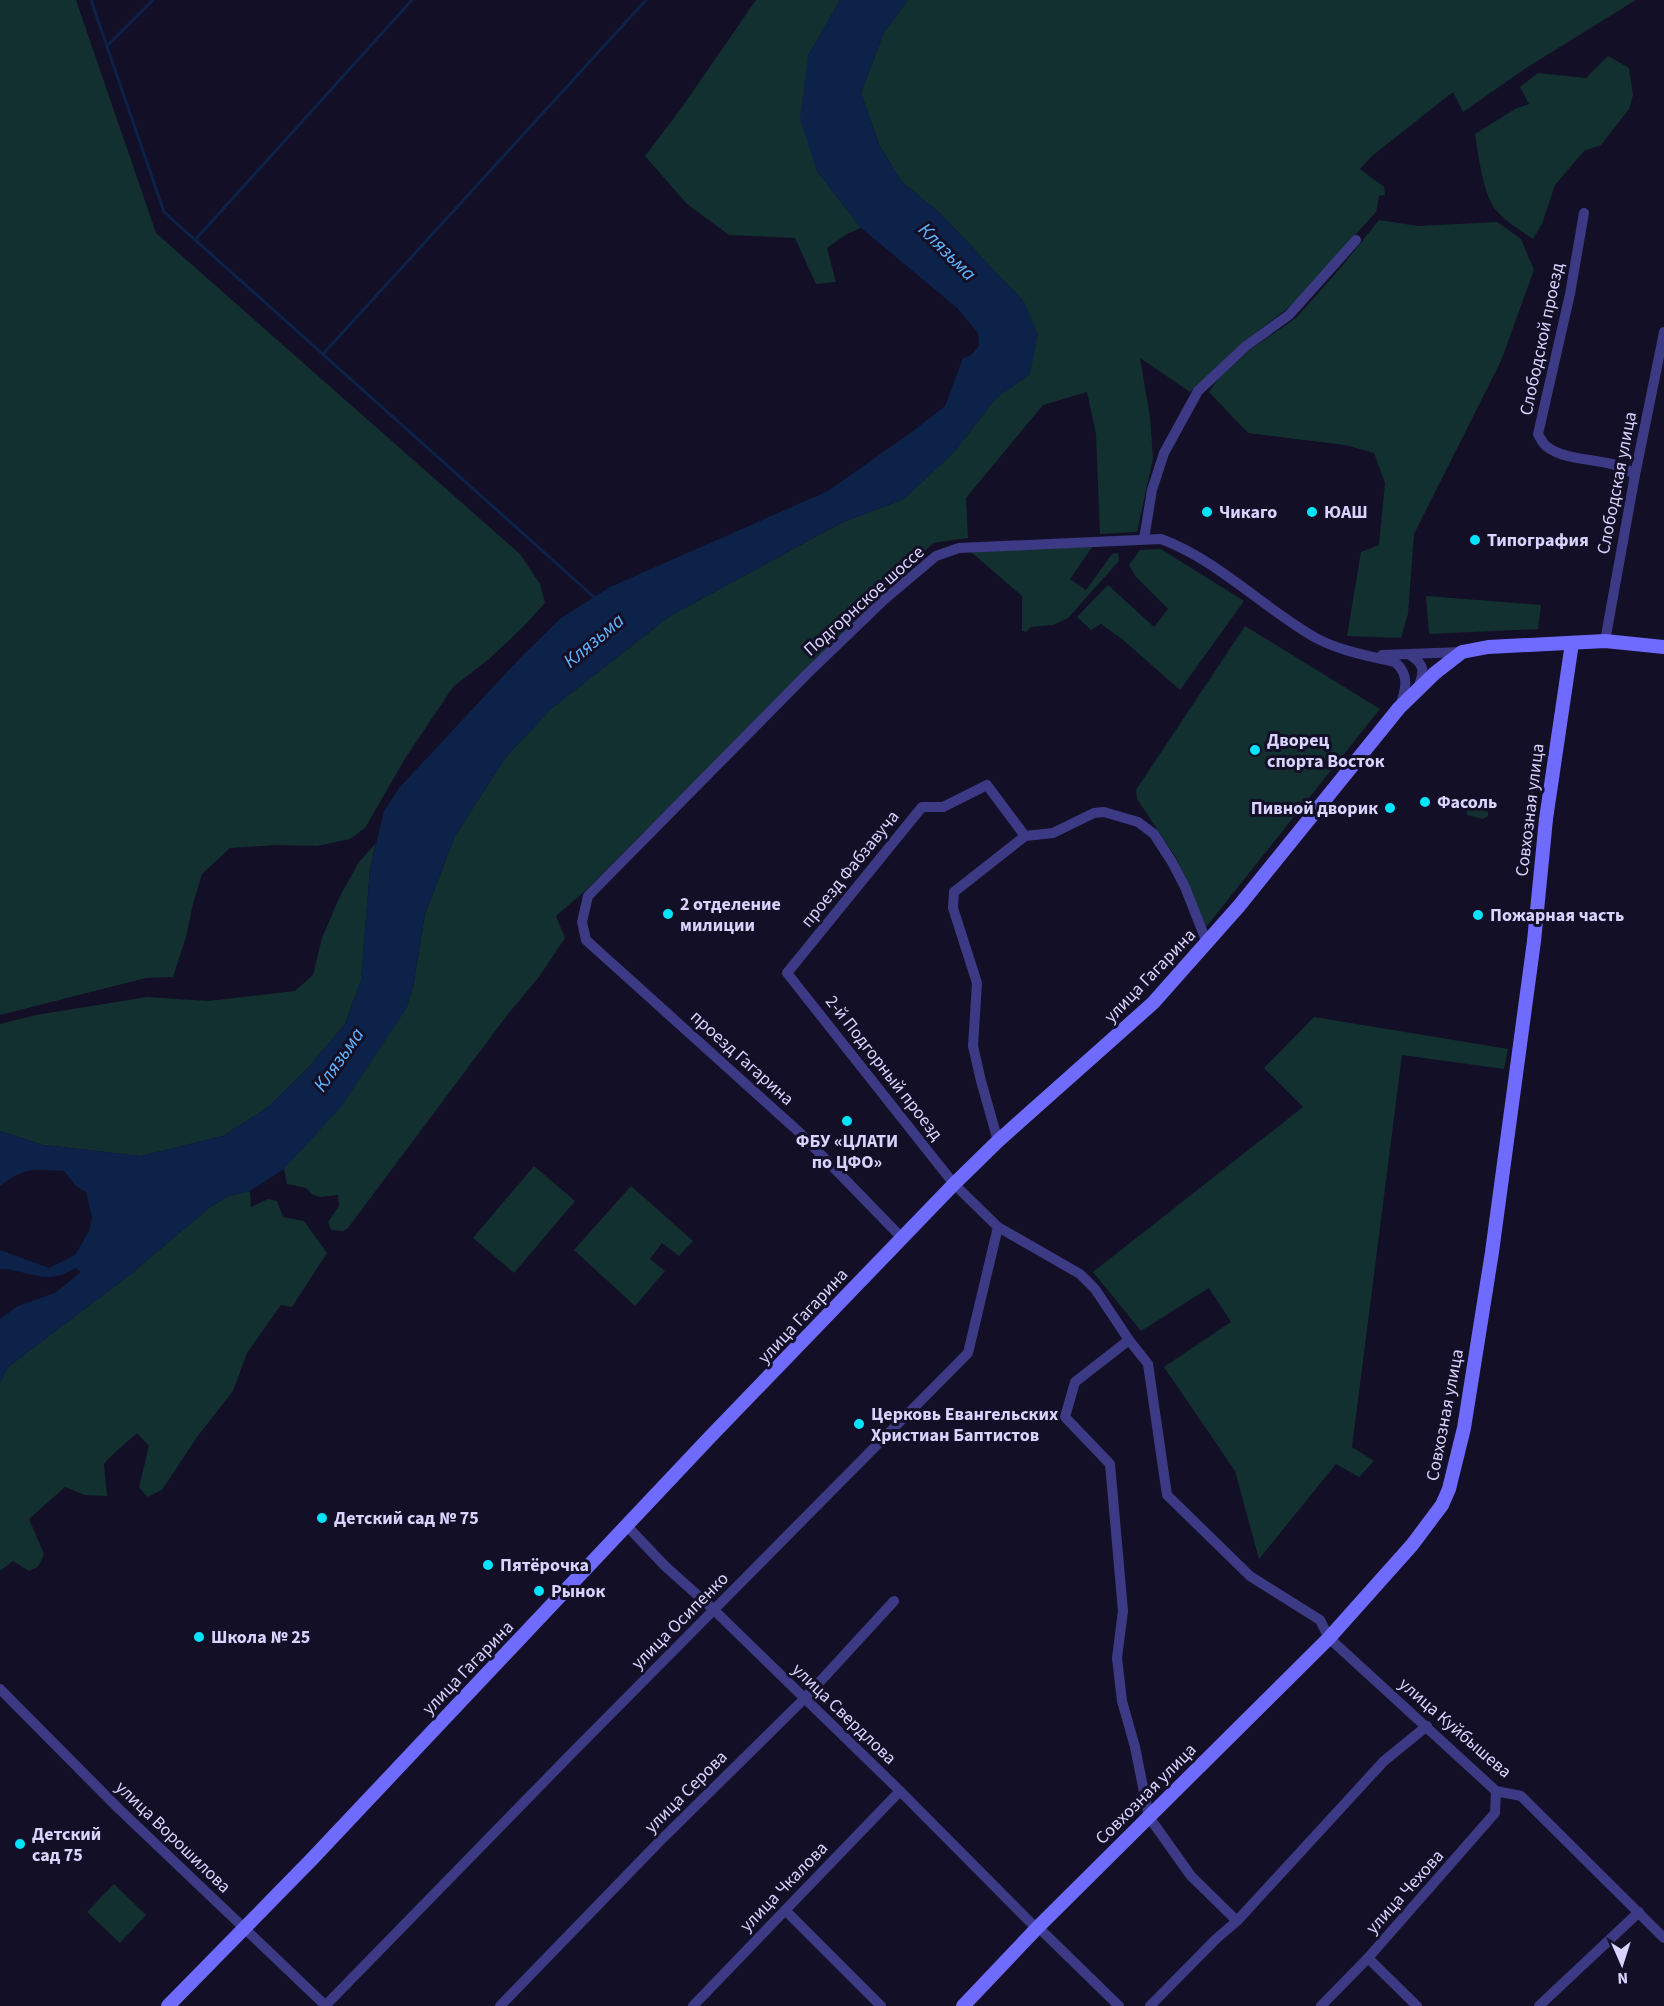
<svg xmlns="http://www.w3.org/2000/svg" width="1664" height="2006" font-family="'Source Sans 3',sans-serif">
<style>
.green{fill:#12302f}
.water{fill:#0c2248}
.lines{fill:none;stroke-linecap:round;stroke-linejoin:round}
.stream{stroke:#0c2248;stroke-width:3}
.street{stroke:#3d3a85;stroke-width:10}
.secondary{stroke:#6f6bff;stroke-width:14}
.poi-dot{fill:#00e5ff;stroke:#130f26;stroke-width:2}
.labels{text-anchor:middle;dominant-baseline:central;stroke-width:6;stroke-linejoin:round;paint-order:stroke}
.street-label{font-size:18px;fill:#d9d4ff;stroke:#130f26}
.poi-label{font-size:18px;font-weight:bold;fill:#d9d4ff;stroke:#130f26;text-anchor:start}
.water-label{font-size:20px;font-style:italic;fill:#62b6ff;stroke:#130f26}
</style>
<rect width="100%" height="100%" fill="#130f26"/>
<!-- green -->
<g class="green">
<path d="M0,0H76L156,233L520,554L540,584L545,603L521,629L489,659L453,687L406,757L365,828L350,839L317,846L277,845L230,848L202,874L193,904L186,937L173,977L146,978L0,1015Z"/>
<path d="M756,0H840L808,56L817,171L861,228L847,234L827,248L836,282L816,284L795,238L729,235L687,204L645,156L680,110Z"/>
<path d="M908,0H1636L1526,68L1463,112L1453,92L1372,156L1360,169L1384,187L1385,195L1379,196L1376,212L1292,305L1242,343L1190,392L1140,358L1150,417L1153,458L1137,532L1100,534L1096,434L1087,392L1043,405L966,498L968,538L933,543L585,891L556,916L565,938L539,977L508,1014L348,1228L343,1231L331,1230L328,1222L339,1206L338,1195L320,1197L313,1195L306,1188L287,1184L284,1169L406,1009L413,987L425,914L455,836L505,758L552,708L670,616L841,523L904,499L955,451L996,398L1030,374L1024,302L941,214L902,182L879,145L861,93L884,32Z"/>
<path d="M1608,56L1629,68L1633,95L1629,109L1601,145L1584,151L1555,185L1542,224L1533,239C1520,230 1506,222 1496,210C1483,195 1478,153 1475,134L1515,109L1529,104L1520,87L1538,73L1586,78Z"/>
<path d="M1379,220L1418,226L1497,222L1521,239L1534,270L1501,361L1414,534L1408,614L1401,638L1347,636L1361,552L1379,545L1385,483L1374,453L1345,445L1248,433L1209,392L1218,379L1251,349L1296,318L1343,265Z"/>
<path d="M1093,546L1070,579L1086,590L1112,554L1118,553L1119,561L1068,618L1053,625L1031,627L1026,632L1022,631V596L971,552Z"/>
<path d="M1161,549L1244,601L1180,690L1122,639L1101,624L1091,630L1077,617L1108,585L1154,627L1168,609L1136,577L1129,565L1140,550Z"/>
<path d="M1426,596L1541,605L1538,629L1429,634Z"/>
<path d="M1245,626L1380,709L1206,927L1177,859L1137,799L1136,790Z"/>
<path d="M1536,743L1543,745L1531,808L1525,807Z"/>
<path d="M1471,804L1485,808L1488,812V816L1483,819L1467,815V807Z"/>
<path d="M376,843L370,869L361,980L345,1024L306,1070L268,1107L223,1136L141,1156L43,1145L0,1131V1024L36,1015L147,997L208,1001L295,991L313,975L322,938L340,896L359,862Z"/>
<path d="M1314,1017L1508,1049L1504,1069L1402,1055L1352,1447L1374,1461L1359,1477L1336,1464L1259,1559L1235,1471L1164,1367L1231,1322L1209,1288L1141,1331L1093,1272L1303,1107L1264,1068Z"/>
<path d="M534,1166L575,1201L514,1273L473,1238Z"/>
<path d="M631,1186L693,1241L679,1256L662,1243L650,1259L665,1271L635,1306L574,1250Z"/>
<path d="M250,1191L251,1207L268,1199L277,1201L283,1217L304,1221L327,1253L292,1307L281,1305L247,1353L233,1391L197,1437L162,1490L147,1497L139,1487L149,1446L137,1433L111,1456L104,1464L107,1496L85,1495L65,1487L29,1519L44,1554L38,1567L29,1571L13,1561L0,1571V1383L8,1367L131,1274L210,1207L229,1196Z"/>
<path d="M114,1884L146,1915L120,1943L87,1912Z"/>
</g>
<!-- water -->
<path class="water" d="M840,0H908L884,32L861,93L879,145L902,182L941,214L1024,302L1038,334L1030,374L996,398L955,451L904,499L841,523L670,616L552,708L505,758L455,836L425,914L413,987L406,1009L342,1106L284,1169L250,1191L229,1196L210,1207L131,1274L8,1367L0,1383V1319L18,1306L55,1293L81,1272L75,1268C47,1287 30,1270 0,1269V1250L49,1268L75,1255L89,1231L92,1218L86,1192L76,1186L64,1171C33,1169 25,1167 0,1186V1131L43,1145L141,1156L223,1136L268,1107L306,1070L345,1024L361,980L370,869L384,811L399,788L521,657L561,618L610,587L828,491L913,431L945,406L963,358L970,356L979,346L978,333L957,308L861,228L817,171L800,119L808,56Z"/>
<g class="lines">
<!-- stream -->
<g class="stream">
<path d="M91,0L164,212L594,597"/>
<path d="M107,46L153,0"/>
<path d="M195,240L412,0"/>
<path d="M323,354L646,0"/>
</g>
<!-- street -->
<g class="street">
<path d="M1584,213L1570,294L1538,434C1540,438 1543,443 1546,446C1570,465 1611,455 1635,475"/>
<path d="M1144,539L1152,490L1164,453L1198,391L1246,346L1289,315L1356,240"/>
<path d="M1605,641L1635,475L1664,332"/>
<path d="M1382,655L1462,652"/>
<path d="M1410,655C1426,665 1424,672 1418,688"/>
<path d="M1025,836L987,785L943,807H922L787,973L954,1184L998,1227L1080,1274L1095,1289L1129,1340L1148,1364L1167,1495L1250,1576L1320,1620L1329,1638L1496,1791L1521,1796L1664,1938"/>
<path d="M998,1141L981,1081L973,1046L977,983L953,908L954,892L1025,836L1053,833L1094,813L1104,812L1138,822L1154,834L1172,862L1185,887L1207,943"/>
<path d="M902,1238L799,1132L586,940L582,922L588,896L807,674L885,599L936,556L959,548L1161,539C1218,560 1263,608 1316,638C1340,651 1369,656 1395,662C1410,675 1406,689 1400,706"/>
<path d="M1129,1340L1075,1382L1065,1417L1110,1464L1123,1611L1117,1658L1122,1701L1135,1747L1149,1817L1191,1876L1237,1921"/>
<path d="M627,1526L665,1566L714,1610L900,1791L1037,1929"/>
<path d="M0,1689L118,1808L326,2006"/>
<path d="M785,1910L881,2006"/>
<path d="M1038,1927L1119,2006"/>
<path d="M1368,1958L1417,2006"/>
<path d="M325,2006L570,1755L968,1353L998,1227"/>
<path d="M500,2006L659,1842L804,1699L894,1601"/>
<path d="M693,2006L900,1791"/>
<path d="M1150,2006L1216,1939L1237,1921L1384,1761L1427,1726"/>
<path d="M1321,2006L1368,1958L1495,1813L1496,1791"/>
<path d="M1539,2006L1639,1912"/>
</g>
<!-- secondary -->
<g class="secondary">
<path d="M168,2006L312,1859L710,1437L954,1184L998,1141L1153,1003L1239,906L1399,708L1435,673L1462,652L1488,647L1605,641L1664,647"/>
<path d="M963,2006L1038,1927L1329,1638L1412,1545L1442,1505L1449,1489L1464,1428L1492,1252L1534,941L1546,819L1572,643"/>
</g>
</g>
<!-- markers -->
<g class="poi-dot">
<circle cx="1207" cy="512" r="6"/>
<circle cx="1312" cy="512" r="6"/>
<circle cx="1475" cy="540" r="6"/>
<circle cx="1255" cy="750" r="6"/>
<circle cx="1425" cy="802" r="6"/>
<circle cx="1390" cy="808" r="6"/>
<circle cx="668" cy="914" r="6"/>
<circle cx="1478" cy="915" r="6"/>
<circle cx="847" cy="1121" r="6"/>
<circle cx="859" cy="1424" r="6"/>
<circle cx="322" cy="1518" r="6"/>
<circle cx="488" cy="1565" r="6"/>
<circle cx="539" cy="1591" r="6"/>
<circle cx="199" cy="1637" r="6"/>
<circle cx="20" cy="1844" r="6"/>
</g>
<g class="labels">
<!-- street labels -->
<g class="street-label">
<text transform="translate(1542 339) rotate(-78)">Слободской проезд</text>
<text transform="translate(1617 483) rotate(-79)">Слободская улица</text>
<text transform="translate(864 601) rotate(-42)">Подгорнское шоссе</text>
<text transform="translate(1530 810) rotate(-83)">Совхозная улица</text>
<text transform="translate(850 869) rotate(-51)">проезд Фабзавуча</text>
<text transform="translate(1150 976) rotate(-46)">улица Гагарина</text>
<text transform="translate(742 1058) rotate(42)">проезд Гагарина</text>
<text transform="translate(884 1068) rotate(52)">2-й Подгорный проезд</text>
<text transform="translate(803 1316) rotate(-47)">улица Гагарина</text>
<text transform="translate(1445 1415) rotate(-79)">Совхозная улица</text>
<text transform="translate(680 1621) rotate(-45)">улица Осипенко</text>
<text transform="translate(468 1668) rotate(-46)">улица Гагарина</text>
<text transform="translate(844 1714) rotate(44)">улица Свердлова</text>
<text transform="translate(1455 1728) rotate(41)">улица Куйбышева</text>
<text transform="translate(686 1792) rotate(-45)">улица Серова</text>
<text transform="translate(1146 1794) rotate(-45)">Совхозная улица</text>
<text transform="translate(173 1837) rotate(44)">улица Ворошилова</text>
<text transform="translate(784 1887) rotate(-46)">улица Чкалова</text>
<text transform="translate(1405 1892) rotate(-48)">улица Чехова</text>
</g>
<!-- poi labels -->
<g class="poi-label">
<text x="1219" y="512">Чикаго</text>
<text x="1324" y="512">ЮАШ</text>
<text x="1487" y="540">Типография</text>
<text x="1267" y="740">Дворец<tspan x="1267" dy="21">спорта Восток</tspan></text>
<text x="1437" y="802">Фасоль</text>
<text x="1378" y="808" text-anchor="end">Пивной дворик</text>
<text x="680" y="904">2 отделение<tspan x="680" dy="21">милиции</tspan></text>
<text x="1490" y="915">Пожарная часть</text>
<text x="847" y="1141" text-anchor="middle">ФБУ «ЦЛАТИ<tspan x="847" dy="21">по ЦФО»</tspan></text>
<text x="871" y="1414">Церковь Евангельских<tspan x="871" dy="21">Христиан Баптистов</tspan></text>
<text x="334" y="1518">Детский сад № 75</text>
<text x="500" y="1565">Пятёрочка</text>
<text x="551" y="1591">Рынок</text>
<text x="211" y="1637">Школа № 25</text>
<text x="32" y="1834">Детский<tspan x="32" dy="21">сад 75</tspan></text>
</g>
<!-- water labels -->
<g class="water-label">
<text transform="translate(947 252) rotate(45)">Клязьма</text>
<text transform="translate(594 641) rotate(-40)">Клязьма</text>
<text transform="translate(339 1060) rotate(-55)">Клязьма</text>
</g>
</g>
<!-- north arrow -->
<g transform="translate(1622 1964) rotate(177)" stroke="#130f26" stroke-width="4.5" paint-order="stroke">
<path d="M0-4.5L10 22L0 15L-10 22Z" fill="#d9d4ff"/>
<text y="-9" font-size="16" font-weight="bold" text-anchor="middle" fill="#d9d4ff">N</text>
</g>
</svg>
